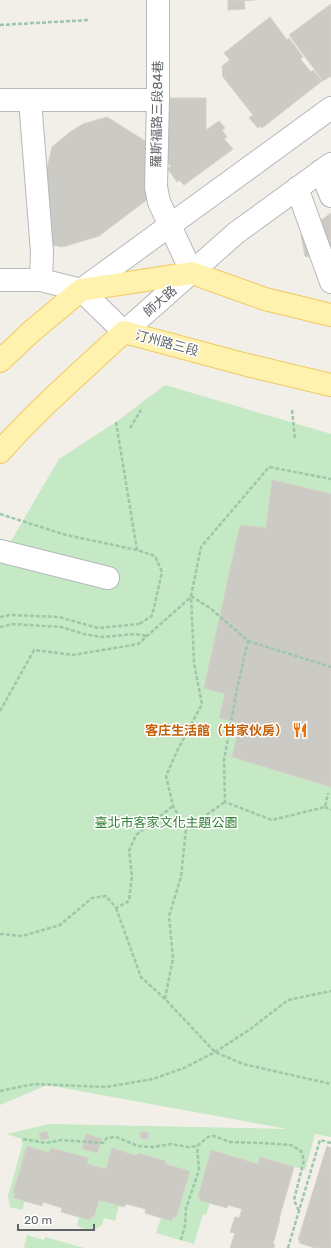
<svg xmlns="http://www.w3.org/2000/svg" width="331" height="1248" font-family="Rubik,'Noto Sans TC',sans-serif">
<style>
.green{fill:#c5e8c5}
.building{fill:#cccac5;stroke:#d6d1c6}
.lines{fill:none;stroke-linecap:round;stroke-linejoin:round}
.minor-casing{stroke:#b5b8bc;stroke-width:24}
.major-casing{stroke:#f2c960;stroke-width:24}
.path{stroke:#9cc7a9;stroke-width:2.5;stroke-dasharray:4 2;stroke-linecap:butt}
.minor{stroke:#fff;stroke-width:22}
.major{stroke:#fff2af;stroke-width:22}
.path-bridge{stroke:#9cc7a9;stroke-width:2.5;stroke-dasharray:4 2;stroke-linecap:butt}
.labels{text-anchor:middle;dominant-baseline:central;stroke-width:3;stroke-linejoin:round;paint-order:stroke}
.street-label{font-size:13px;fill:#5f6368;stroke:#fff}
.food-label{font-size:13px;font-weight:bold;fill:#c56008;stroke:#fff;text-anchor:end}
.park-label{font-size:13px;fill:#348238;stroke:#fff}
</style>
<rect width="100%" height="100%" fill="#f1efe8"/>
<!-- green -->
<g class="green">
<path d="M165,385L331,434V1137L315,1134L305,1170L261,1157L258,1164L211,1150L198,1196L200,1197L199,1200L210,1203L206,1215L203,1214L194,1244L156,1233L161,1218L172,1221L173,1217L176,1218L190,1171L165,1164V1161L138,1153L137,1156L112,1148L106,1169L87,1164L88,1158L51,1148L49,1153L27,1146L13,1193L15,1194L14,1198L25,1201L22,1210L10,1207L8,1196L23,1143H21L22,1139L7,1134L49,1124L287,1129L47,1085L0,1105V560L59,459L116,422Z"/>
<path d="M99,1200L119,1206L115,1221L104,1218L102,1225L92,1231L77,1226L79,1217L90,1220L91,1216L94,1217Z"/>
<path d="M27,1235L44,1240L45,1237L84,1248H27L24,1247Z"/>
</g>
<!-- building -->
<g class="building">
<path d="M228,0H255L244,1L245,9L228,10Z"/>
<path d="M331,4V76L323,81L289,35Z"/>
<path d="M270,17L287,40L289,38L303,57L300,59L311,72L313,70L322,81L262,128L261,126L258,128L249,118L253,115L223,77L222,66L230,60L224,53Z"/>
<path d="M168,98H206V130L219,121L225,128L222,130L227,137L224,139L233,149L184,185L179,180L177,182L168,169L171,166L168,163Z"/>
<path d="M107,117L145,141L148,199L99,236L62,247L53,245L45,227L46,173L52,147L70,132L83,124Z"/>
<path d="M331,213V261L305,256L301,235Z"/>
<path d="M272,480L331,494V787L232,757L240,723L219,718L225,694L204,688L240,525L266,528Z"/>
<path d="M47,1131L49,1138L41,1140L39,1133Z"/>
<path d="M140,1132H148V1139H141Z"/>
<path d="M86,1134L102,1139L97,1153L82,1149Z"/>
<path d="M27,1146L49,1153L51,1148L88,1158L87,1164L106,1169L112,1148L137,1156L138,1153L166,1161L165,1164L190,1171L176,1218L173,1217L172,1221L145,1213L146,1209L126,1204L124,1207L99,1200L94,1217L91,1216L90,1220L61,1212L62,1208L43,1202L42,1206L14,1198L15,1194L13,1193Z"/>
<path d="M327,1146L331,1148V1248H315L299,1243L300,1240H298Z"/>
<path d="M211,1150L258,1164L260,1157L294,1167L279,1219H280L273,1244L275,1245L274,1248H230L235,1233L230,1232L235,1217L239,1218L242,1209L228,1205L227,1208L199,1200L200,1197H198Z"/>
</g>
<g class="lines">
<!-- minor casing -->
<g class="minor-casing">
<g id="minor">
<path d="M158,0V100L156,187L159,202L192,273"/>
<path d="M0,100H158"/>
<path d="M30,100L42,252L41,280"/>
<path d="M321,171L331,196"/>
<path d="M297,188L331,282"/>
<path d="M0,280H41L81,290"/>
<path d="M81,290L124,332L236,233L331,164"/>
<path d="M81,290C164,229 248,169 331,108"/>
<path d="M0,551L108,578"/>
</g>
</g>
<!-- major casing -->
<g class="major-casing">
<g id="major">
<path d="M0,361L32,331L81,290L192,273L265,299L331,315"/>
<path d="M0,452C38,409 82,371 124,332L247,365L331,385"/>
</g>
</g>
<!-- path -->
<g class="path">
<path d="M0,25L89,20"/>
<path d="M292,410L295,439"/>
<path d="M116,422L137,550"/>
<path d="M130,428L141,410"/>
<path d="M0,514L66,535L137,550L155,556L162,572L152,616L139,624"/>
<path d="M191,596L210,608L248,641L237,689L224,760L225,802L272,820L325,807L328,793"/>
<path d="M248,641L331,667"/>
<path d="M0,711L34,650L73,655L138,644L191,597"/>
<path d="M325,807L331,810"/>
<path d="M186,829L173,806L166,776L177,751L202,704L194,663L191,596L201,547L269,467L331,479"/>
<path d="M116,908L141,977L165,999L215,1052L243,1064L331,1084"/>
<path d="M0,934L22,936L60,925L92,898L106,896L116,908L129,901L132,876L129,851L136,835L173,806"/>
<path d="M165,999L173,958L169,916L181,877L186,829L225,802"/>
<path d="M0,1091L34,1084L106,1087L153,1079L184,1068L215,1052L249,1030L288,1000L331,991"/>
<path d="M23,1139L46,1143L61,1140L103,1143L107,1138L116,1137L138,1146L153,1147L171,1144L188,1147L197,1146L208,1137L214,1136L230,1142L263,1143L291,1145L301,1151L304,1160L294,1200L299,1211"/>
<path d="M181,1240L185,1225L186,1208L199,1170L197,1146"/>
<path d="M288,1248L320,1140L331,1143"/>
</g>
<!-- minor -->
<use href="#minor" class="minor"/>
<!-- major -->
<use href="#major" class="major"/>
<!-- path-bridge -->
<g class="path-bridge">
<path d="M0,617L9,615L59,617L98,628L139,624"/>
<path d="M0,627L13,624L61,627L84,634L101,637L135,634L148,636"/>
</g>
</g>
<!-- icons -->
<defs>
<g id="restaurant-bare" transform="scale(1.2)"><path d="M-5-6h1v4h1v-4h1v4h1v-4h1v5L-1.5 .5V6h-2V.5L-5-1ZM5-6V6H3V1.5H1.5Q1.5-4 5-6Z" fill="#e8710a" stroke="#fff" stroke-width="2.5" paint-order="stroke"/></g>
</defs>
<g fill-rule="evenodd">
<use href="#restaurant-bare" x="300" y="730"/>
</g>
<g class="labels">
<!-- street labels -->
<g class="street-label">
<text transform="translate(157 114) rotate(-89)">羅斯福路三段84巷</text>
<text transform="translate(160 301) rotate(-41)">師大路</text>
<text transform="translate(167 343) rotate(15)">汀州路三段</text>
</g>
<!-- food labels -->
<g class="food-label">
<text x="288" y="730">客庄生活館（甘家伙房）</text>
</g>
<!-- park labels -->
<g class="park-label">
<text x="166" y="822">臺北市客家文化主題公園</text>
</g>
</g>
<!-- scale -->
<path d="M18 1224v6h76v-6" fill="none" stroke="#5f6368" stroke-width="2"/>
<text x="24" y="1224" font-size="12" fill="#5f6368" stroke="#ffffff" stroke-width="3" paint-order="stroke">20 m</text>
</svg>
